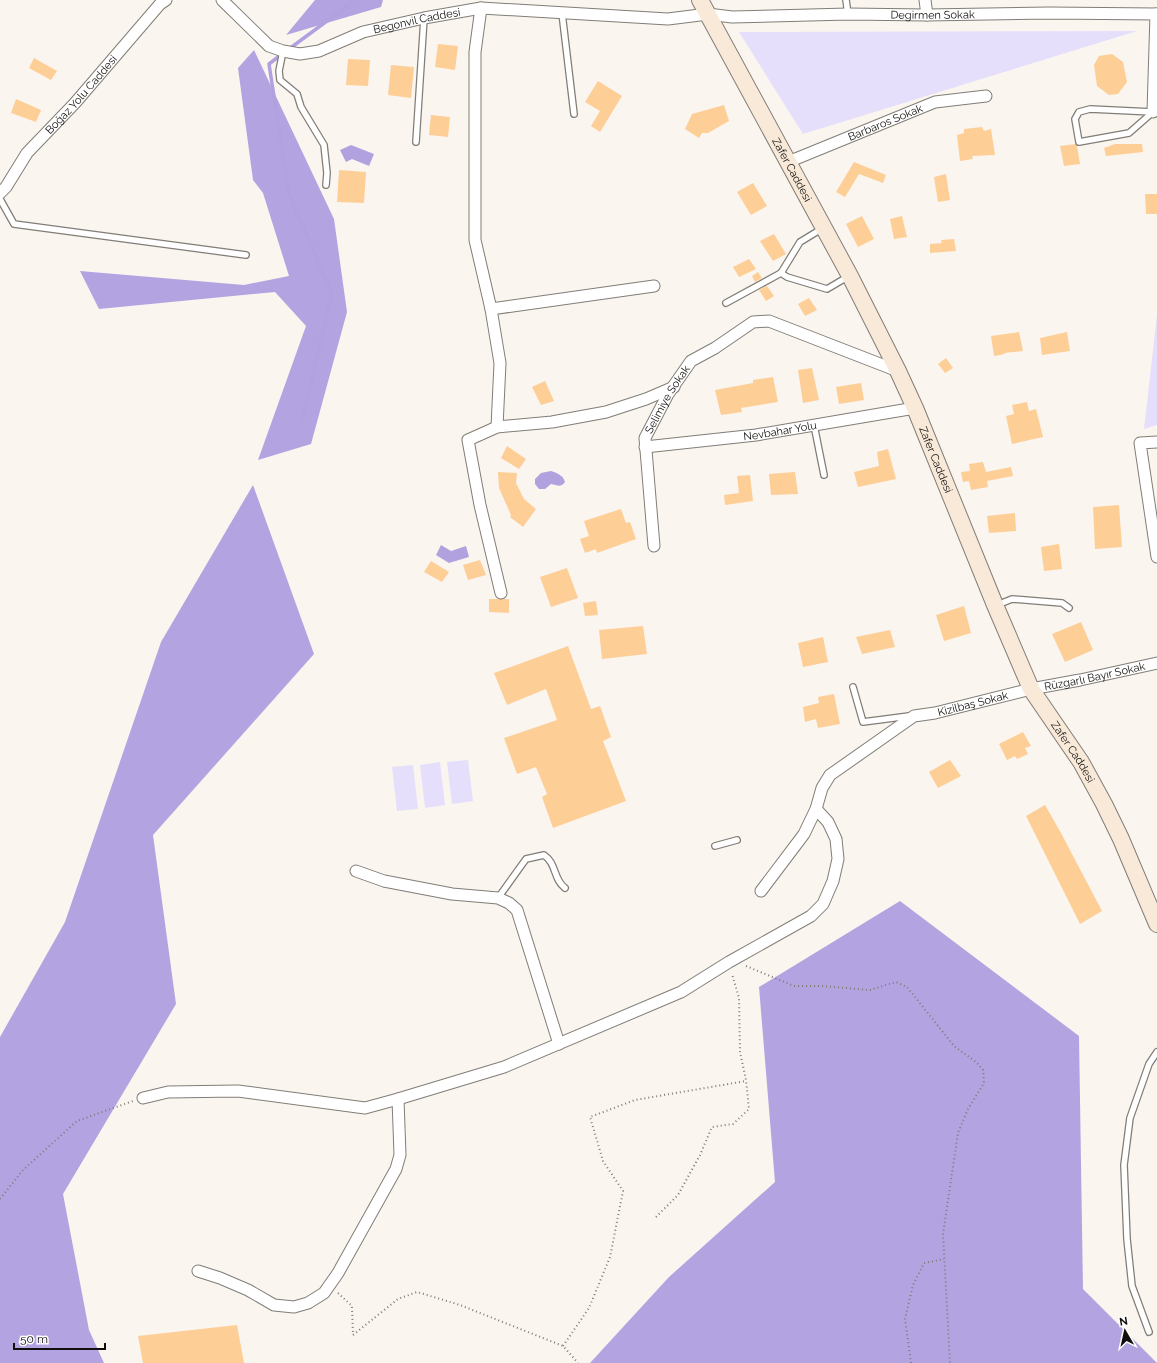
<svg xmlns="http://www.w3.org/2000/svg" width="1157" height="1363" font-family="Raleway,sans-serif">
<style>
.green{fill:#e5dffc}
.forest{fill:#b3a4e1}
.water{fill:#b1a2df}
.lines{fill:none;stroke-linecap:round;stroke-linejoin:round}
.stream{stroke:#b1a2df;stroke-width:3.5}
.building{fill:#fece97}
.lane-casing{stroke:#817d77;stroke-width:8}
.street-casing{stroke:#817d77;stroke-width:13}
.secondary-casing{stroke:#817d77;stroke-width:18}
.path{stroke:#7e7b77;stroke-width:2;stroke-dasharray:1 3;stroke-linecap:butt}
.lane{stroke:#fff;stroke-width:5.5}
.street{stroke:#fff;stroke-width:11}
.secondary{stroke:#f8e9d8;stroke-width:16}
.labels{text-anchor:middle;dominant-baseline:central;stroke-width:4;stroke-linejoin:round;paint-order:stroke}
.street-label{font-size:11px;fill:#110f0d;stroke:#fff}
</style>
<rect width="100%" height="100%" fill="#faf5ef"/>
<!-- green -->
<g class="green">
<path d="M1137,31L803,134L739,32Z"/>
<path d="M1157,315V425L1144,429Z"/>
<path d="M468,760L473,801L452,804L447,762Z"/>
<path d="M440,762L445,805L425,808L420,765Z"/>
<path d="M413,765L418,809L397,811L392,767Z"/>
</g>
<!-- forest -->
<g class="forest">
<path d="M315,0H383L381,7L286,35Z"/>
<path d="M254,50L334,219L347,312L311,444L258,460L306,326L275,292L99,309L80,271L244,285L289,276L263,193L253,180L238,68Z"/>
<path d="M253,485L314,654L153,835L176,1004L63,1194L89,1330L104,1363H0V1037L65,922L161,642Z"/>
<path d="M900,901L1079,1036L1083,1289L1157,1363H590L669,1277L775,1182L759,987Z"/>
</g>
<!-- water -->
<g class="water">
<path d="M351,145L374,154L369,166L352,159L346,162L340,150Z"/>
<path d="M551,471C557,473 563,475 565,482C561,488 557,485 551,484L545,489H539L535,484V479L541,473Z"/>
<path d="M441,545L451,551L466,546L469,557L449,563L436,555Z"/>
</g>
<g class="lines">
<!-- stream -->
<g class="stream">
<path d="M289,49L350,4L353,0"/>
<path d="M282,54L269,64L289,194L332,294L302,420"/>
</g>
</g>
<!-- building -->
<g class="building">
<path d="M438,44L458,46L455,70L435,67Z"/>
<path d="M1112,54L1123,62L1127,82L1118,94L1109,95L1097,86L1094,65L1099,56Z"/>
<path d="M34,58L57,71L51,80L29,68Z"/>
<path d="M348,59L370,60L368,86L346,85Z"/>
<path d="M391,65L414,67L411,98L388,95Z"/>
<path d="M598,81L622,96L600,132L591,126L600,111L585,102Z"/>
<path d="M16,99L41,110L36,122L11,113Z"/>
<path d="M724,105L729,121L708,133H702L699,138L685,129L692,114Z"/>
<path d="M431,115L450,117L448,137L429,135Z"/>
<path d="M982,127L984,131L991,129L995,155L972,156L973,159L960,161L957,135L964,133V129Z"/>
<path d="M1076,144L1077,146L1080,164L1064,166L1060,146Z"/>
<path d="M1115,144H1142L1143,152L1106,156L1104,148Z"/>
<path d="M854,162L886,175L883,183L859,174L845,197L836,192Z"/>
<path d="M339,170L366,172L364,203L337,202Z"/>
<path d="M946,174L950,200L938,202L934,177Z"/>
<path d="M753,183L767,206L751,215L737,192Z"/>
<path d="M1145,194H1157V214H1146Z"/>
<path d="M862,216L874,239L858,247L846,224Z"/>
<path d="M902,216L907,237L894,239L890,219Z"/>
<path d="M774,234L786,254L773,261L760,241Z"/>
<path d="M954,239L956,251L930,253V244L942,243L941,240Z"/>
<path d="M749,259L756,269L739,277L733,267Z"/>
<path d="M758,272L762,278L755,282L752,276Z"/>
<path d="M767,286L774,296L766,301L759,290Z"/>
<path d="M809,298L817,310L805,316L798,304Z"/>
<path d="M1019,332L1023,351L1004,353L1005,354L994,356L991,336Z"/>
<path d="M1067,332L1070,351L1042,355L1040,338Z"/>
<path d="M946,358L953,368L945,373L938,364Z"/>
<path d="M812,368L819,400L803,403L798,370Z"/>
<path d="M773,377L778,402L741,408L742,412L721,415L715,390L753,383V380Z"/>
<path d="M545,381L554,401L541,405L532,387Z"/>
<path d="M861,383L864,400L839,404L836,387Z"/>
<path d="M1027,402L1029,411L1036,409L1043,437L1012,444L1006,416L1014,414L1012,405Z"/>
<path d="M507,446L526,459L519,469L501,458Z"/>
<path d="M888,449L896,479L858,487L854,472L879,466L877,452Z"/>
<path d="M983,462L986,472L1011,467L1013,476L987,481L988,487L971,490L969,481L963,482L961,472L970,471L969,464Z"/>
<path d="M498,472L517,473L516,483L524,499L536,509L523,527L510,517L511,515L499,488Z"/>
<path d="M795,472L798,494L771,495L769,474Z"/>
<path d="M750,475L753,501L725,505L724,495L739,493L737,476Z"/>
<path d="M1119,505L1122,547L1095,549L1093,507Z"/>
<path d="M621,509L626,523L630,522L636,539L597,553L596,549L585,553L580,539L589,536L584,521Z"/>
<path d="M1015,513L1016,531L989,533L987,516Z"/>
<path d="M1059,544L1062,569L1044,571L1041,547Z"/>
<path d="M480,560L486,575L468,580L463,565Z"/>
<path d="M431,561L449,572L442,582L424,572Z"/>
<path d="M567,568L578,598L551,607L540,577Z"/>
<path d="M489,599H509V613L489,612Z"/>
<path d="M596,601L598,615L585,616L583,603Z"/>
<path d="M964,606L971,633L944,641L936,615Z"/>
<path d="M1081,622L1093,650L1065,662L1052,634Z"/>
<path d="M643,626L647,654L602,659L599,630Z"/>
<path d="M890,630L895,647L862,654L856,637Z"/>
<path d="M823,637L828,662L803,667L798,643Z"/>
<path d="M568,646L591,709L600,706L611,737L603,741L626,801L553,828L542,797L547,794L536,767L517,774L504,738L557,720L546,689L507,705L494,673Z"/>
<path d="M834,694L840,724L818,728L816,719L805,722L803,707L819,703L818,697Z"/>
<path d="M1023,732L1031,746L1025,748L1028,754L1017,759L1015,756L1007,760L999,744Z"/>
<path d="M950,760L961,776L938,788L929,772Z"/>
<path d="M1045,805L1061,833L1102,911L1080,924L1026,816Z"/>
<path d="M237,1325L244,1363H143L138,1336Z"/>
</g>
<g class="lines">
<!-- lane casing -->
<g class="lane-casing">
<g id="lane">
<path d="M846,0L848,14"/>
<path d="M562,13L574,114"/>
<path d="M283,51L279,71L280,80L297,94L301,107L324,145L327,173L326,185"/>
<path d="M1090,109L1153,112L1129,133L1079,142L1075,119L1079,112Z"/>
<path d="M416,142L424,18"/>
<path d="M0,199L14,224L246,255"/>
<path d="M781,273L787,277L827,289L849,276"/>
<path d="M726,303L781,273L800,242L823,228"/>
<path d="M814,425L824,475"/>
<path d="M997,605L1012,599L1062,603L1069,608"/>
<path d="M853,687L863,722L909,716"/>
<path d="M715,846L737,840"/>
<path d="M498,898L526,859L544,855C557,864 553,879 565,888"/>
<path d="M1149,1332L1132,1286L1127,1239L1124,1165L1130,1118L1149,1064L1157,1052"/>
</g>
</g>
<!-- street casing -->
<g class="street-casing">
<g id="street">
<path id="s1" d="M222,0L269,46L283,51L300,54L319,51L363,32L424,18L481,8L668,19L708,14L732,17L848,14L927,15L1049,13L1157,14"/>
<path d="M925,0L927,15"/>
<path d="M481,8L475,52V240L491,309L500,363L497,427"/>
<path d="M1153,112L1156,14"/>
<path id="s2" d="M788,162L935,102L986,96"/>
<path id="s3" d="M0,193L6,187L27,153L75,103L160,4L166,0"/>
<path d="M491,309L654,286"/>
<path d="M1157,442L1140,443L1157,557"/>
<path id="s4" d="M645,447L756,435L915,408"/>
<path id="s5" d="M654,546L645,438L668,394L691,361L715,348L753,322L769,321L898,371"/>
<path d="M501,593L480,505L468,440L497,427L552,422L606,412L646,399L674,387"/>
<path d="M356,871L384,881L452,894L498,898L509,903L517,910L559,1044"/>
<path id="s6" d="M761,891L804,834L816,809L822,788L830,775L914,716L935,713L1031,689L1080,680L1157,663"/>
<path d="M143,1098L168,1092L238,1091L365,1108L398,1099L504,1067L681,992L729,962L811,916L823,904L833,881L838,859L836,839L828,822L816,809"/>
<path d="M198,1271L220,1278L248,1290L274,1305L294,1307L308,1303L324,1293L338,1273L396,1169L400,1155L398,1099"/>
</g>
</g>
<!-- secondary casing -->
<g class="secondary-casing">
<g id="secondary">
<path id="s7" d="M700,0L850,276L898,371L915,408L995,605L1031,689L1081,762L1104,804L1121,839L1157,924"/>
</g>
</g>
<!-- path -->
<g class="path">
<path d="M746,966L794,986H822L870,990L896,982L907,987L954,1046L976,1062L983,1070L984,1083L968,1109L958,1133L943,1234L950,1363"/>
<path d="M0,1199L23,1170L77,1121L133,1101"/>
<path d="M656,1217L678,1195L700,1155L712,1127L733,1124L749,1109L746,1080L740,1052L739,998L732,974"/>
<path d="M338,1293L352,1306L353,1335"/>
<path d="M353,1335L398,1299L417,1292L460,1305L563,1346L578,1363"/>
<path d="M563,1346L589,1308L610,1257L623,1191L603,1161L590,1117L635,1100L746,1081"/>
<path d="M911,1363L905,1319L913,1285L924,1263L944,1259"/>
</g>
<!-- lane -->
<use href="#lane" class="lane"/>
<!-- street -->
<use href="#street" class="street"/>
<!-- secondary -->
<use href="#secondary" class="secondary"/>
</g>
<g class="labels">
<!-- street labels -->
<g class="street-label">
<text stroke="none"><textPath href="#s1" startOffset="738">Degirmen Sokak</textPath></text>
<text stroke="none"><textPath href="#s1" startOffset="220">Begonvil Caddesi</textPath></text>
<text stroke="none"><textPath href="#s3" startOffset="128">Boğaz Yolu Caddesi</textPath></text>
<text stroke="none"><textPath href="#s2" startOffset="105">Barbaros Sokak</textPath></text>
<text stroke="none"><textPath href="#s7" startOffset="193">Zafer Caddesi</textPath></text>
<text stroke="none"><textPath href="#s5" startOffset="153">Selimiye Sokak</textPath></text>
<text stroke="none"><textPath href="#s4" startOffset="136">Nevbahar Yolu</textPath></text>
<text stroke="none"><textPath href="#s7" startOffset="517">Zafer Caddesi</textPath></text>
<text stroke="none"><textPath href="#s6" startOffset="424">Rüzgarlı Bayır Sokak</textPath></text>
<text stroke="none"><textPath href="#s6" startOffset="299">Kizilbaş Sokak</textPath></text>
<text stroke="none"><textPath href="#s7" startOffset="841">Zafer Caddesi</textPath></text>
</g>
</g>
<!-- north arrow -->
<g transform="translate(1125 1331) rotate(351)" stroke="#ffffff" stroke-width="3" paint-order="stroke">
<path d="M0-3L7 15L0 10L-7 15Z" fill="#110f0d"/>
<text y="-6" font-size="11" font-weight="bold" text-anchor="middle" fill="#110f0d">N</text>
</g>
<!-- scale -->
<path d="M14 1343v6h91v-6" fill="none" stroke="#110f0d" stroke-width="2"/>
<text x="20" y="1343" font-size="12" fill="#110f0d" stroke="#ffffff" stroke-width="3" paint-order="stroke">50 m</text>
</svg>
